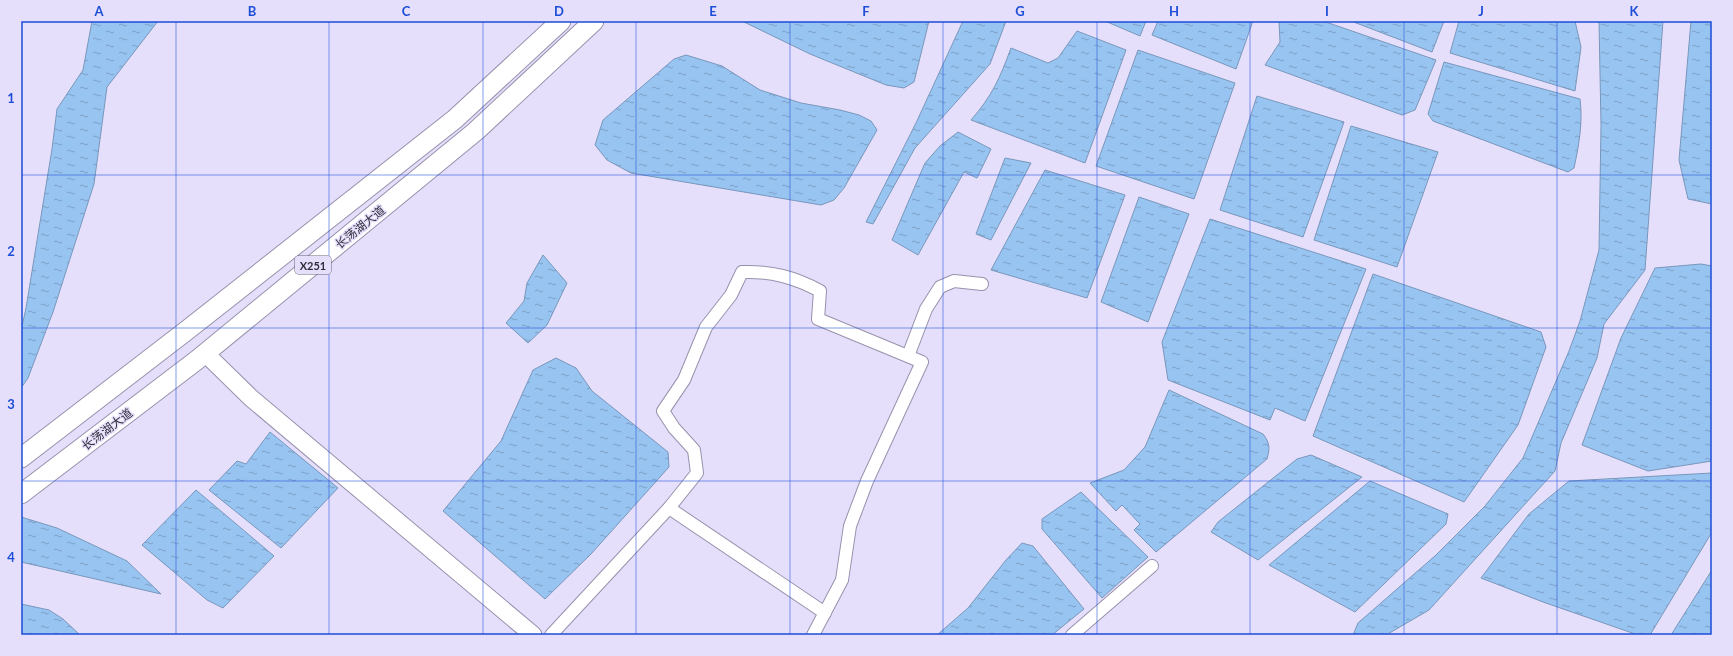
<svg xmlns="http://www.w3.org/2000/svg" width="1733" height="656" font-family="Lato,'Noto Sans SC',sans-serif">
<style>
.water{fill:url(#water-ripples);stroke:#7997bb}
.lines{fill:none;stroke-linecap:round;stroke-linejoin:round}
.street-casing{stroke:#9891ac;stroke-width:14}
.secondary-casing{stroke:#9891ac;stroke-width:19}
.primary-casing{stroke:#9891ac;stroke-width:21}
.street{stroke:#fff;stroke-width:12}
.secondary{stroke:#fff;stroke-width:17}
.primary{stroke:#fff;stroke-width:19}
.grid{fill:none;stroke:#1d4ed8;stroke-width:1;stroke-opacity:0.55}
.labels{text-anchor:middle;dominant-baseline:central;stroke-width:3;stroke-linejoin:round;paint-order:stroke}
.shield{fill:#e6dffc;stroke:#676374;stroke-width:1}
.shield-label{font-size:11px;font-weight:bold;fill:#312e3a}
.street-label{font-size:12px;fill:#312e3a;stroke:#e6dffc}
.neatline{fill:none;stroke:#1d4ed8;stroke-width:1.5}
.grid-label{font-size:13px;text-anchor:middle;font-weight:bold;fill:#1d4ed8}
</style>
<defs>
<pattern id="water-ripples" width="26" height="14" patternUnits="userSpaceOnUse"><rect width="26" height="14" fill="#98c4f2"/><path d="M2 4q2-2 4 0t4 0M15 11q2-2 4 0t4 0" fill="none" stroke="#7da0c5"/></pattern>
</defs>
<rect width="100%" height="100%" fill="#e6dffc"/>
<!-- water -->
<g class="water">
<path d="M92,21H158L107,87L94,184L53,312L28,378L21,388V331L26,308L52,149L57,109L83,70Z"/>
<path d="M742,21H929L914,82L904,88L886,85L810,54Z"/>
<path d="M963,21H1006L990,64L915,148L873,224L866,222L916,123Z"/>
<path d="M1105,21H1146L1140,36Z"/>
<path d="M1158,21H1253L1236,69L1152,35Z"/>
<path d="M1279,21H1323L1436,60L1415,110L1402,115L1265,65L1280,42Z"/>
<path d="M1351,21H1444L1432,52Z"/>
<path d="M1459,21H1575L1581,47L1575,91L1450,53Z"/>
<path d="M1599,21H1663L1645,270L1604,324L1597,358L1561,443L1555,471L1429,610L1386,635H1353L1358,623L1436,555L1485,506L1523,458L1569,351L1580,321L1599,250L1601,125Z"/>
<path d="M1691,21H1712V204L1688,199L1679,160Z"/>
<path d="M1077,31L1126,50L1085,163L971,120C992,96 1000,78 1011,48L1048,63L1058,58Z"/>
<path d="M1138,50L1235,83L1194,199L1096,166Z"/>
<path d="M686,55L722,66L760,90L801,103L840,110L859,115L871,121L877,130L844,188L834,200L821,205L631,173L607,160L595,145L603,120L674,59Z"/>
<path d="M1444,62L1580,99C1583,122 1579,145 1574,168L1568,172L1433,121L1428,114Z"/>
<path d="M1257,96L1344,122L1303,237L1220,210Z"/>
<path d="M1351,126L1438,152L1397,267L1314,240Z"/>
<path d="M958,132L991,149L977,178L964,172L918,255L892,240L925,163L940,146Z"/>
<path d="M1005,158L1031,163L991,240L976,234Z"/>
<path d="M1045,170L1125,195L1087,298L991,270Z"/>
<path d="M1139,197L1189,214L1148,322L1101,302Z"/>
<path d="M1210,219L1366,269L1305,421L1275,408L1270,420L1168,380L1162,342Z"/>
<path d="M543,255L567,283L547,325L528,343L506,323L524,301L527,283Z"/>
<path d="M1701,264L1712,266V461L1648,471L1582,445L1621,338L1655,268Z"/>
<path d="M1373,274L1541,332L1546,347L1518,425L1464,502L1313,436Z"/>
<path d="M556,358L576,368L592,391L668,452L669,467L591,554L545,599L443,511L501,441L533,370Z"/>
<path d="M1169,390L1263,434C1270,443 1270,448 1267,459L1156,552L1134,530L1140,524L1122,505L1116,511L1090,483L1124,470L1145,447Z"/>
<path d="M270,432L338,488L281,548L209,490L237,461L246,464Z"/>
<path d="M1311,455L1362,477L1258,560L1211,532L1218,522L1297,459Z"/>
<path d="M1712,473V532L1650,635H1638L1543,602L1481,578L1529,514L1569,481Z"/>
<path d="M1370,481L1448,514L1446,524L1355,612L1269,565Z"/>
<path d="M196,490L274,556L223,608L207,600L142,545Z"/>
<path d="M1081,492L1148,557L1102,598L1042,529V519Z"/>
<path d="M21,517L57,528L127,561L161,594L21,562Z"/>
<path d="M1022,543L1033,546L1084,609L1052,635H937L968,608L1006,560Z"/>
<path d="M1712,570V635H1671Z"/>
<path d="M21,604L49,610L63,619L80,635H21Z"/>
</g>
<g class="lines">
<!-- street casing -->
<g class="street-casing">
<g id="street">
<path d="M908,356L926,309L940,287L954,281L982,284"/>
<path d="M551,635L669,508"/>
<path d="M813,635L842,580L850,526L867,481L922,362L818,319L820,291C794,277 771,271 742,272L731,295L706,327L684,380L663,411L674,428L694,450L697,473L669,508L825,613"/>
<path d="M1072,635L1152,566"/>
</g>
</g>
<!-- secondary casing -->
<g class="secondary-casing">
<path id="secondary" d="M205,353L251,398L533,635"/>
</g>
<!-- primary casing -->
<g class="primary-casing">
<g id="primary">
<path d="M21,458L186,331L455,119L561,21"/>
<path d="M21,494L197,360L476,131L594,21"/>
</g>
</g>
<!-- street -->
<use href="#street" class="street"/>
<!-- secondary -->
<use href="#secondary" class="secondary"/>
<!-- primary -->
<use href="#primary" class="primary"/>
</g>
<!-- grid -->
<path class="grid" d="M176,21V635M329,21V635M483,21V635M636,21V635M790,21V635M943,21V635M1097,21V635M1250,21V635M1404,21V635M1557,21V635M21,175H1712M21,328H1712M21,481H1712"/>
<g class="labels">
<!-- shield labels -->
<rect class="shield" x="295" y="256" width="36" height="18" rx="3"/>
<g class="shield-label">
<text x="313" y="265">X251</text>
</g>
<!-- street labels -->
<g class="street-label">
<text transform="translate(360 227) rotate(-39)">长荡湖大道</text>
<text transform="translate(107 429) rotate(-37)">长荡湖大道</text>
</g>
</g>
<!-- border -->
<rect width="1733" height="656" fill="none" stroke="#e6dffc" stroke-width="44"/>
<rect x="22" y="22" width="1689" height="612" class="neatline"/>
<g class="grid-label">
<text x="99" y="16">A</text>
<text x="252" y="16">B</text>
<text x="406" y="16">C</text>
<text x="559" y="16">D</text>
<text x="713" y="16">E</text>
<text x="866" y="16">F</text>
<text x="1020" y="16">G</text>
<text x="1174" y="16">H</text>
<text x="1327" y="16">I</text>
<text x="1481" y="16">J</text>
<text x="1634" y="16">K</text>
<text x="11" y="103">1</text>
<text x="11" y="256">2</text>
<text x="11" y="409">3</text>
<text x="11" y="562">4</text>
</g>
</svg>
